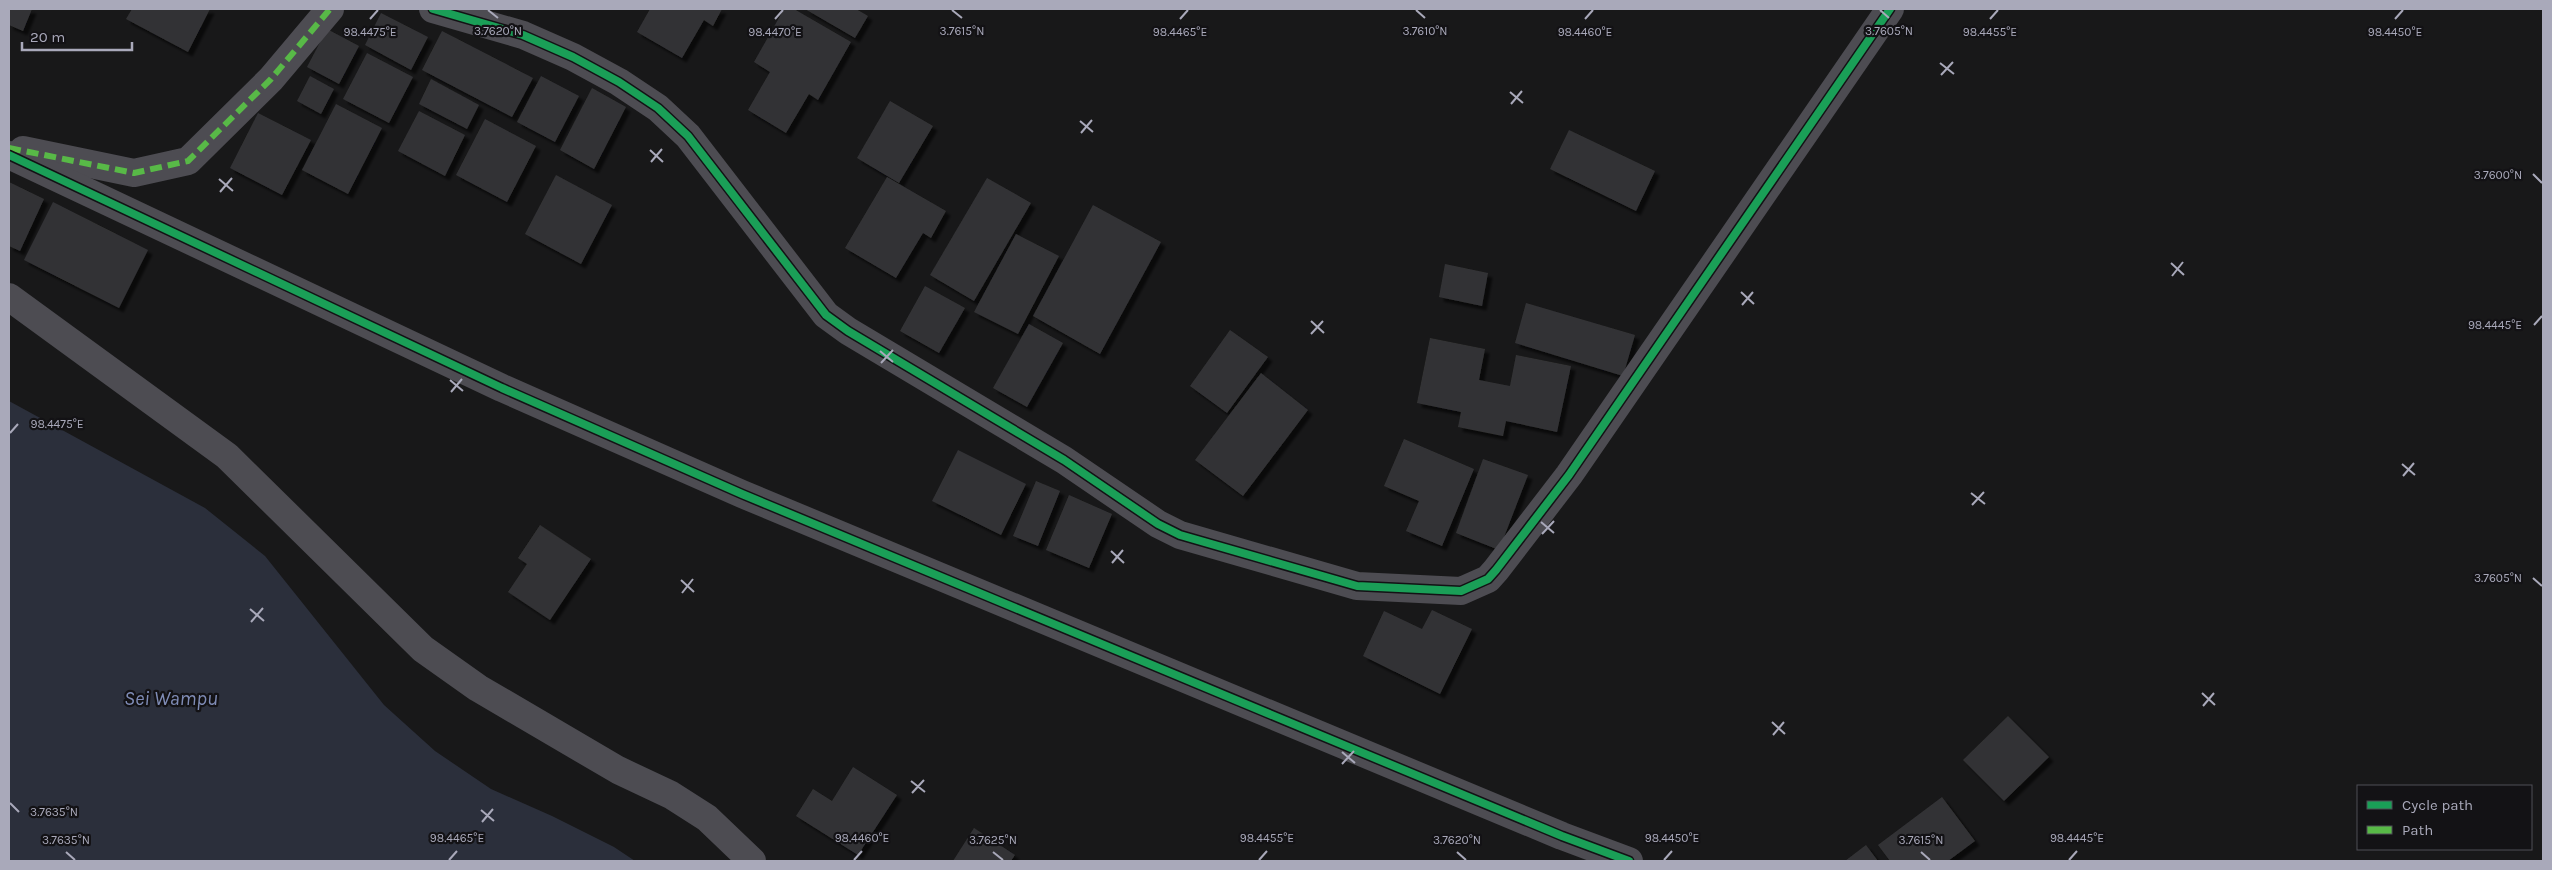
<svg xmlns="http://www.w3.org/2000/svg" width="2552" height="870" font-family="Karla,sans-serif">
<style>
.water{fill:#2b2f3b}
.building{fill:#333335;filter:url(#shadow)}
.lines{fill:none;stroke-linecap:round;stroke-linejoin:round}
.street{stroke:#4d4c52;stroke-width:28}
.quiet{stroke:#58b947;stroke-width:6;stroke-dasharray:12 6;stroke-linecap:butt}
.cycleway-casing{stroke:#131215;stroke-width:11}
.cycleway{stroke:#1a9f57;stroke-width:8}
.ticks{fill:none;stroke:#a9a9ba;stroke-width:2}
.labels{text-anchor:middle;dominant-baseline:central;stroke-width:4.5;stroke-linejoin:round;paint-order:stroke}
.water-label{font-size:20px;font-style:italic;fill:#7f8cb6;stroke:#131215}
.ticks-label{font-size:12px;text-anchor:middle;fill:#a9a9ba;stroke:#131215;stroke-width:4.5;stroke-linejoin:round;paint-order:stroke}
</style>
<defs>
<filter id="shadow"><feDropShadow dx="4.5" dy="4.5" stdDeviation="1" flood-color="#0009"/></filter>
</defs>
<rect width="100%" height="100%" fill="#181819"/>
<!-- water -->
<path class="water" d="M9,401L205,508L265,556L384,705L435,751L491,789L552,816L614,847L635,861H9Z"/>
<!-- building -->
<g class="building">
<path d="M9,9H32L23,31L9,25Z"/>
<path d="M132,9H210L188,52L126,19Z"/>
<path d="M650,9H722L713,26L704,20L682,58L637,32Z"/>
<path d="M784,9H794L851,42L818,100L809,94L786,133L748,110L770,72L754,62Z"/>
<path d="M805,9H856L868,16L855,38Z"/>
<path d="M381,13L428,37L411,70L365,45Z"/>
<path d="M327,29L359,46L339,84L307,67Z"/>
<path d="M442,31L533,78L512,117L422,70Z"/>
<path d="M367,53L413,77L389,123L343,99Z"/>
<path d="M310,76L334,89L321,114L297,101Z"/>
<path d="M541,76L579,96L555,142L517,122Z"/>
<path d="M431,79L479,105L467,129L419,104Z"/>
<path d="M592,88L626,107L594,169L560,150Z"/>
<path d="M890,101L933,126L899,183L857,158Z"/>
<path d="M336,104L382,128L348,194L302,170Z"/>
<path d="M419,111L465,135L445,176L398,151Z"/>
<path d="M258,113L311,140L282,195L230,168Z"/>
<path d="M485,119L536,146L507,202L456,175Z"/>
<path d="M1569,130L1655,171L1636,211L1550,169Z"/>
<path d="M556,175L612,205L581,264L525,234Z"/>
<path d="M887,177L946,211L931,238L923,233L896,278L845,248Z"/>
<path d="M987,178L1031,203L974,301L930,275Z"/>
<path d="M9,182L44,199L20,251L9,246Z"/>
<path d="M53,202L148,250L119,308L24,260Z"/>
<path d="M1093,205L1161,242L1100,354L1033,316Z"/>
<path d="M1016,234L1059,256L1018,334L974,312Z"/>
<path d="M1445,264L1488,273L1482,306L1439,297Z"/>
<path d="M925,286L965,308L939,353L900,331Z"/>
<path d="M1526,303L1635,335L1623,376L1515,343Z"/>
<path d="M1029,324L1063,343L1027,407L993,388Z"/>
<path d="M1230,330L1268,357L1227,413L1190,386Z"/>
<path d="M1430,338L1485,349L1479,380L1510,386L1516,355L1571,366L1557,432L1506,421L1503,436L1458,427L1461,412L1417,403Z"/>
<path d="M1261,373L1308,410L1243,496L1195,460Z"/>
<path d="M1404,439L1474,469L1442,546L1406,531L1419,501L1384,486Z"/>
<path d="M958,450L1026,484L1001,535L932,501Z"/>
<path d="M1483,459L1528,475L1499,550L1456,533Z"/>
<path d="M1036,481L1060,491L1038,546L1013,536Z"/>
<path d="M1069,495L1112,514L1089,568L1046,550Z"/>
<path d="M540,525L591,559L550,620L508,592L527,564L518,558Z"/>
<path d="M1432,610L1472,629L1440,694L1363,656L1384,611L1422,629Z"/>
<path d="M2008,716L2049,757L2004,801L1963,760Z"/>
<path d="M853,767L897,795L858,855L796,816L813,789L832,801Z"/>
<path d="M1942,797L1975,841L1948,861H1890L1878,845Z"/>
<path d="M974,828L1015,855L1011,861H953Z"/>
<path d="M1866,845L1878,861H1845Z"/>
</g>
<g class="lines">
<!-- street -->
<g class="street">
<path d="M433,9L523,35L573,57L619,82L658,108L688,136L826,315L848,331L1064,460L1158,524L1180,535L1357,586L1461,591L1488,579L1496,570L1569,475L1890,9"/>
<path d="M23,150L134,173L188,161L271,79L330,9"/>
<path d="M9,155L502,388L742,494L1562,836L1629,861"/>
<path d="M9,297L227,456L423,649L478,688L618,770L671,795L707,818L752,861"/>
</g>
<!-- quiet -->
<path class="quiet" d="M9,148L134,173L188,161L271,79L330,9"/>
<!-- cycleway casing -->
<g class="cycleway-casing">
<g id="cycleway">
<path d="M433,9L523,35L573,57L619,82L658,108L688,136L826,315L848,331L1064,460L1158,524L1180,535L1357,586L1461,591L1488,579L1496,570L1569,475L1890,9"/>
<path d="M9,155L502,388L742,494L1562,836L1629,861"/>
</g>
</g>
<!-- cycleway -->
<use href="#cycleway" class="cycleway"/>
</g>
<!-- ticks -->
<path class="ticks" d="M488,10L498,18M952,10L962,18M1416,10L1425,18M1880,10L1889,18M370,19L378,10M775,19L783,10M1180,19L1188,10M1585,19L1593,10M1990,19L1998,10M2395,19L2403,10M1940,63L1954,74M1941,75L1953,62M1510,92L1523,103M1511,104L1522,91M1080,121L1093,132M1081,133L1092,120M650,150L663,162M651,162L662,149M2533,174L2542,183M219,179L233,191M220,192L232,178M2171,263L2184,275M2172,276L2183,262M1741,292L1754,304M1742,305L1753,292M1311,321L1324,333M2534,325L2542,316M1311,334L1323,321M880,351L893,362M881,363L893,350M450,380L463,391M451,392L462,379M10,433L18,424M2402,464L2415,475M2403,476L2414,463M1971,493L1985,504M1972,505L1984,492M1541,522L1554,533M1542,534L1554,521M1111,551L1124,563M1112,563L1123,550M2533,578L2542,586M681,580L694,592M682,593L693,579M250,609L264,621M251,622L263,608M2202,693L2215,705M2203,706L2214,693M1772,722L1785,734M1773,735L1784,722M1342,752L1355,763M1342,764L1354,751M911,781L925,792M912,793L924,780M10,803L19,812M481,810L494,821M482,822L493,809M66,852L75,860M993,852L1003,860M1457,852L1466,860M1921,852L1930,860M449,860L457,851M854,860L862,851M1259,860L1267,851M1664,860L1672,851M2069,860L2077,851"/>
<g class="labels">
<!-- water labels -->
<g class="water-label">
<text x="171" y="698">Sei Wampu</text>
</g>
</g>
<g class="ticks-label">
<text x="498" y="35">3.7620°N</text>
<text x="962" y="35">3.7615°N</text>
<text x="1425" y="35">3.7610°N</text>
<text x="1889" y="35">3.7605°N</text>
<text x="370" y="36">98.4475°E</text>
<text x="775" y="36">98.4470°E</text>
<text x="1180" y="36">98.4465°E</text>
<text x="1585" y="36">98.4460°E</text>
<text x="1990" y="36">98.4455°E</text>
<text x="2395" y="36">98.4450°E</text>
<text x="2498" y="179">3.7600°N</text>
<text x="2495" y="329">98.4445°E</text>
<text x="57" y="428">98.4475°E</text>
<text x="2498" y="582">3.7605°N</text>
<text x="54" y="816">3.7635°N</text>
<text x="457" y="842">98.4465°E</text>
<text x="862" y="842">98.4460°E</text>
<text x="1267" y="842">98.4455°E</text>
<text x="1672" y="842">98.4450°E</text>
<text x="2077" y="842">98.4445°E</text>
<text x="66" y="844">3.7635°N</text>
<text x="993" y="844">3.7625°N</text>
<text x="1457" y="844">3.7620°N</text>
<text x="1921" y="844">3.7615°N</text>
</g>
<!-- border -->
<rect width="2552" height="870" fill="none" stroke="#a9a9ba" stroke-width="20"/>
<!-- legend -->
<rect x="2357" y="785" width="175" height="65" fill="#131215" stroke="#4f4e57"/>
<rect x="2367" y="801" width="25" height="8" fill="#1a9f57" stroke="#4f4e57"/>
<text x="2402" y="810" font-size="15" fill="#a9a9ba">Cycle path</text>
<rect x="2367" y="826" width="25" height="8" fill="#58b947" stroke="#4f4e57"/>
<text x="2402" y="835" font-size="15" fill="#a9a9ba">Path</text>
<!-- scale -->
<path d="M22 42v8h110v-8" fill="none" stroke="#a9a9ba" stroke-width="2.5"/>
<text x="30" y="42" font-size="15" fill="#a9a9ba" stroke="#131215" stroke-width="4" paint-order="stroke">20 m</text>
</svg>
